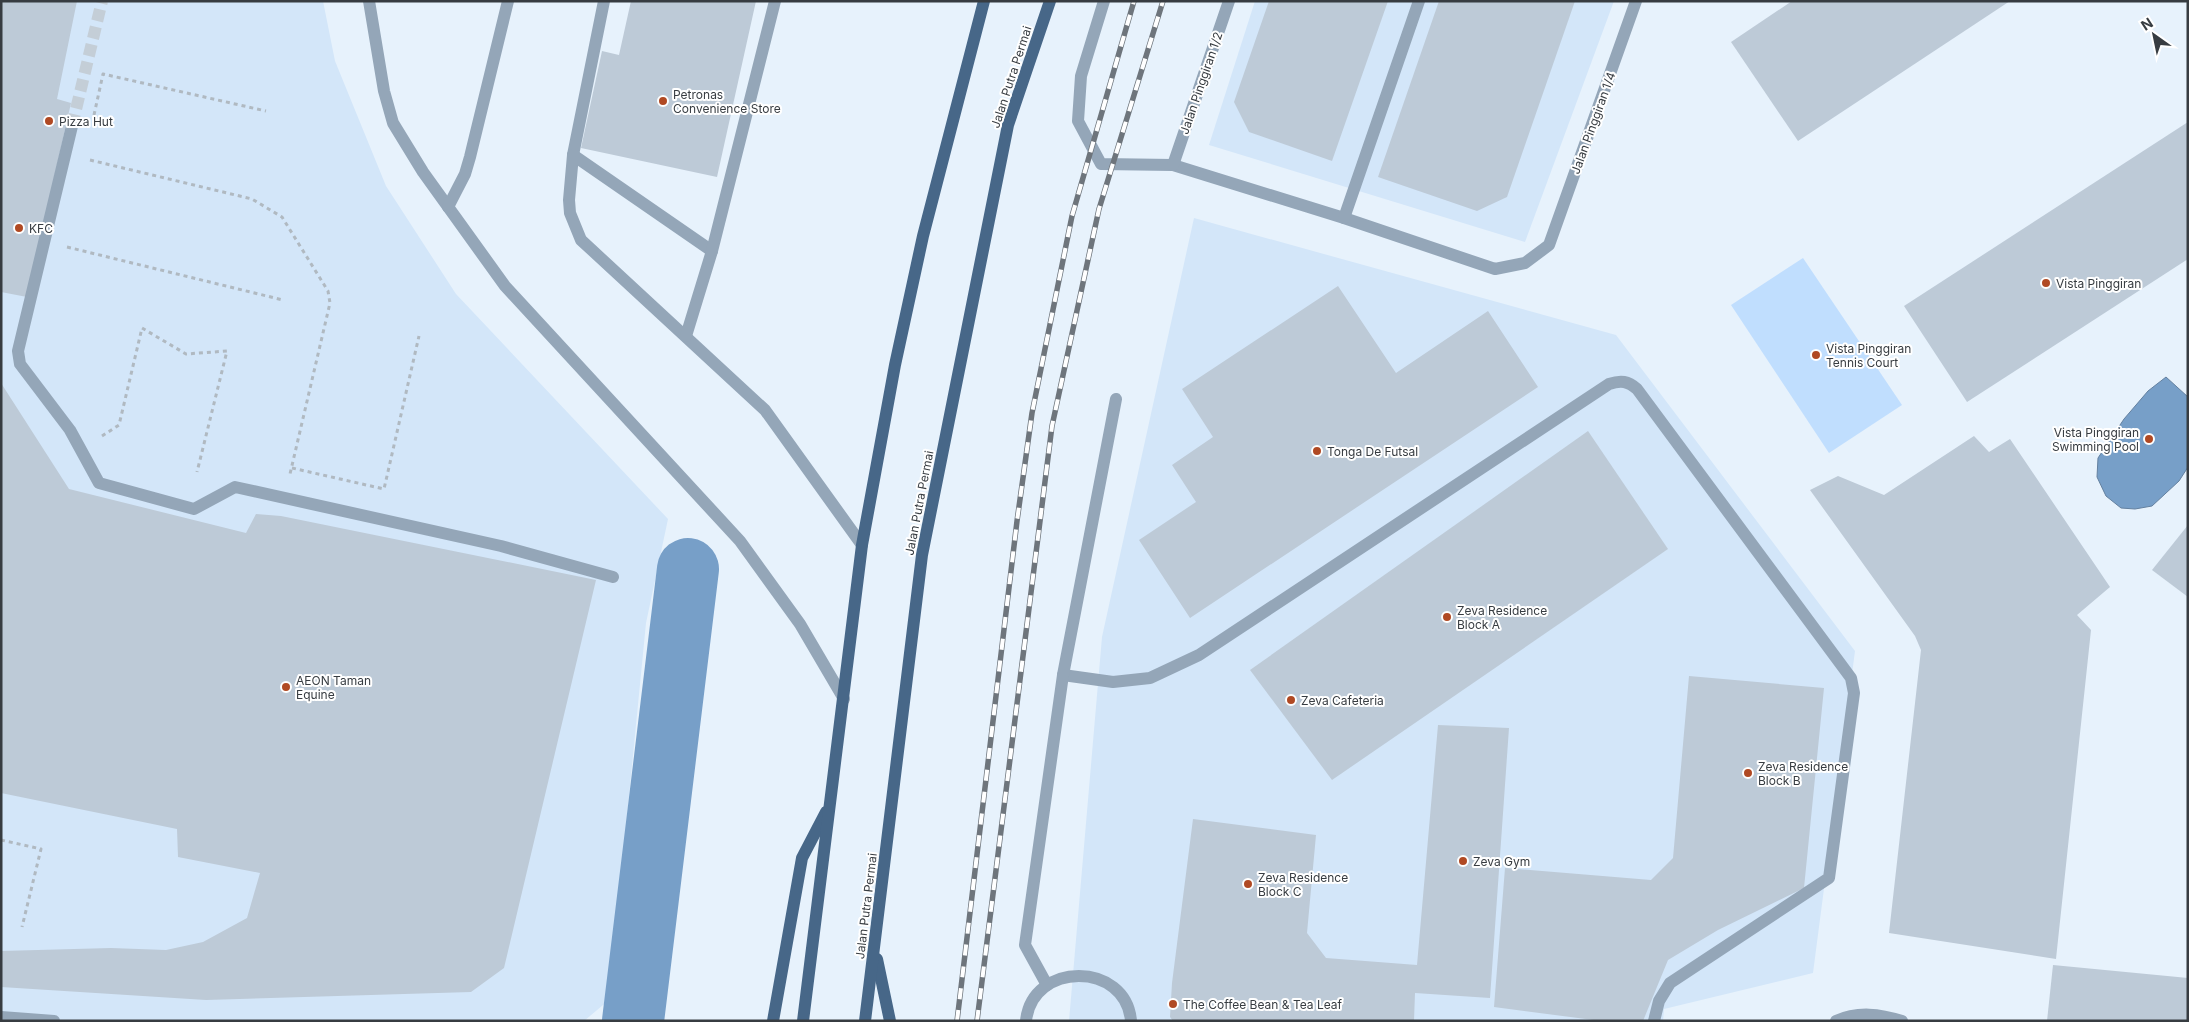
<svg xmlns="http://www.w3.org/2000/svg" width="2189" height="1022" font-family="Inter,sans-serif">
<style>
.built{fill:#d3e6f9}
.green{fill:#c0defe}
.water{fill:#779fc8;stroke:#6481a0}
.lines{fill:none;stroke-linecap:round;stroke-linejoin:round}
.river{stroke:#779fc8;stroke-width:62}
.building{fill:#bdcad7}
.minor-tunnel{stroke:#c4ced7;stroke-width:12;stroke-dasharray:12 6;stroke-linecap:butt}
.path{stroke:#b0b9c1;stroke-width:3;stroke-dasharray:4 4;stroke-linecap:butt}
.minor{stroke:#94a6b8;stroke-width:12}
.major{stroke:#476788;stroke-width:12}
.rail-casing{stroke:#6e757c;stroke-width:5.5}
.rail{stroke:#fff;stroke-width:4;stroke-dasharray:11;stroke-linecap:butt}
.poi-dot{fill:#b04923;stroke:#fff;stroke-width:2}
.labels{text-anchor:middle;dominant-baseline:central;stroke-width:4;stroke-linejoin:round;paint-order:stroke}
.street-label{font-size:12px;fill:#373c41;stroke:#fff}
.poi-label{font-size:12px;fill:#373c41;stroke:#fff;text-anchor:start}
</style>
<rect width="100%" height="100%" fill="#e7f2fc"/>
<!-- built -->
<g class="built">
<path d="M1,1H323L335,61L386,186L456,294L668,519L646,623L609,1000L584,1021H1Z"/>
<path d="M1255,1H1614L1525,242L1209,145Z"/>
<path d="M1194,218L1616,335L1855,651L1813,973L1664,1009L1663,1021H1069L1102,637Z"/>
</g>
<!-- green -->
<path class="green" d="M1803,258L1902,405L1829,453L1731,305Z"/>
<!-- water -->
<path class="water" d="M2166,377L2188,397V467L2179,481L2152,506L2135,509L2121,508L2106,496L2097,477L2098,458L2124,419L2148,391Z"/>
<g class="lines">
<!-- river -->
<path class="river" d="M633,1021L688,569"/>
</g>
<!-- building -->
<g class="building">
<path d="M1,1H77L57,99L71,103L27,297L1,292Z"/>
<path d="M631,1H756L717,177L581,148L602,51L619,55Z"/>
<path d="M1269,1H1388L1332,161L1249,132L1234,102Z"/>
<path d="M1439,1H1575L1507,197L1477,211L1378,177Z"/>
<path d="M1792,1H2010L1798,141L1731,42Z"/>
<path d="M2188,122V259L1967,402L1904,306Z"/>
<path d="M1338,286L1396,373L1488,311L1538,387L1190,618L1139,540L1196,502L1172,465L1213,437L1182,389Z"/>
<path d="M1,383L69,489L246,533L256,514L281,516L596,580L504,968L471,992L206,1000L1,987V951L111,948L166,950L203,942L247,918L260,873L178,857L177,829L1,793Z"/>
<path d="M1588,431L1668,549L1332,780L1250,670Z"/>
<path d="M1974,436L1989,452L2010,439L2110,587L2077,615L2091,630L2056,959L1889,933L1921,650L1915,636L1810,490L1838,476L1884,495Z"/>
<path d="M2188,525V597L2152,570Z"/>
<path d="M1689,676L1824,688L1804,888L1718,930L1668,960L1643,1021H1601L1494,1007L1505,868L1651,880L1673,858Z"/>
<path d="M1438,725L1509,728L1490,998L1415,993L1414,1021H1173L1170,1017L1172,983L1193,819L1316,835L1307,933L1326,958L1417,965Z"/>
<path d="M2053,965L2188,978V1021H2047Z"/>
</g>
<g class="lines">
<!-- minor-tunnel -->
<path class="minor-tunnel" d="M72,126L102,1"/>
<!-- path -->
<g class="path">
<path d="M94,115L103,74L266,111"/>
<path d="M90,160L252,199L282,217L328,291L330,303L290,474"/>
<path d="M67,247L283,300"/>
<path d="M102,436L119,425L142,328L186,354L227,351L197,472"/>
<path d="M292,468L384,489L419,336"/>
<path d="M1,840L41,849L22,927"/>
</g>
<!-- minor -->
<g class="minor">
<path d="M369,1L384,91L393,123L423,172L505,286L740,541L800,624L844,699"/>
<path d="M604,1L573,155L569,200L570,213L581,240L765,410L862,545"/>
<path d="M1104,1L1081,76L1078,121L1101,164L1173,165L1344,218L1495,269L1525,263L1549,245L1636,1"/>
<path d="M72,126L18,351L20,364L70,430L99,483L194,509L235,487L501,546L613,577"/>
<path d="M573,155L712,251"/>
<path d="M1173,165L1229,1"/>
<path d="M448,207L465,174L470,157L508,1"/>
<path d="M1344,218L1419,1"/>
<path d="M686,336L712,251L775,1"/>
<path d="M1063,675L1113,682L1150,678L1199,655L1609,384C1621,380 1628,381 1637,389L1851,678L1854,693L1829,878L1670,983L1659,1001L1654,1021"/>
<path d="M1047,985L1025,945L1063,675L1116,399"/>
<path d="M1,1017L54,1021"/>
<path d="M1026,1021C1032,961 1126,961 1131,1021"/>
<path d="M1836,1021C1858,1011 1880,1014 1902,1021"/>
</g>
<!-- major -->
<g class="major">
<path d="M877,959L890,1021"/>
<path d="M773,1021L802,858L826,812"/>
<path d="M803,1021L862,545L895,365L923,236L984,1"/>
<path d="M865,1021L922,555L1008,125L1050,1"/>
</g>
<!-- rail casing -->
<g class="rail-casing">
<g id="rail">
<path d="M957,1021L1017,521L1032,413L1072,216L1134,1"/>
<path d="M977,1021L1052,426L1099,209L1163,1"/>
</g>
</g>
<!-- rail -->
<use href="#rail" class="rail"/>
</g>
<!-- markers -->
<g class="poi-dot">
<circle cx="663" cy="101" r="5"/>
<circle cx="49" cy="121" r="5"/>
<circle cx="19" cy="228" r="5"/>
<circle cx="2046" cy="283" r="5"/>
<circle cx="1816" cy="355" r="5"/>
<circle cx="2149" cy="439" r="5"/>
<circle cx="1317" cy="451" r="5"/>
<circle cx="1447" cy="617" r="5"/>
<circle cx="286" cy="687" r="5"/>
<circle cx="1291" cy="700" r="5"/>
<circle cx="1748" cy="773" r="5"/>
<circle cx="1463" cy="861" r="5"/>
<circle cx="1248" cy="884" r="5"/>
<circle cx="1173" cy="1004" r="5"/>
</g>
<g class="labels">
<!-- street labels -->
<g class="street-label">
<text transform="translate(1011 77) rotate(-72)">Jalan Putra Permai</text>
<text transform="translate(1201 83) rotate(-71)">Jalan Pinggiran 1/2</text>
<text transform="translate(1593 123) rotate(-70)">Jalan Pinggiran 1/4</text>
<text transform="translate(919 503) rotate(-79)">Jalan Putra Permai</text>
<text transform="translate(866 906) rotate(-83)">Jalan Putra Permai</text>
</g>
<!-- poi labels -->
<g class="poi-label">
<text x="673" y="94">Petronas<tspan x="673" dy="14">Convenience Store</tspan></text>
<text x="59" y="121">Pizza Hut</text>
<text x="29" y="228">KFC</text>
<text x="2056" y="283">Vista Pinggiran</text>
<text x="1826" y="348">Vista Pinggiran<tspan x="1826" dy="14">Tennis Court</tspan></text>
<text x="2139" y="432" text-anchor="end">Vista Pinggiran<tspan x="2139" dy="14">Swimming Pool</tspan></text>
<text x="1327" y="451">Tonga De Futsal</text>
<text x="1457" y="610">Zeva Residence<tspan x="1457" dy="14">Block A</tspan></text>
<text x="296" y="680">AEON Taman<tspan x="296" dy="14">Equine</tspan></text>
<text x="1301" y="700">Zeva Cafeteria</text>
<text x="1758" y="766">Zeva Residence<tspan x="1758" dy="14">Block B</tspan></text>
<text x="1473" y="861">Zeva Gym</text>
<text x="1258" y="877">Zeva Residence<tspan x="1258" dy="14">Block C</tspan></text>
<text x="1183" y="1004">The Coffee Bean &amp; Tea Leaf</text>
</g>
</g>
<!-- border -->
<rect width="2189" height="1022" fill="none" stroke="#373c41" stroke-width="5"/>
<!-- north arrow -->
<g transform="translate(2154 35) rotate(327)" stroke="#ffffff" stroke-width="4" paint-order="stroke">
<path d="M0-4L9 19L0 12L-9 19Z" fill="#373c41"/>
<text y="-8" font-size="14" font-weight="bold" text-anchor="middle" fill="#373c41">N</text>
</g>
</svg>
